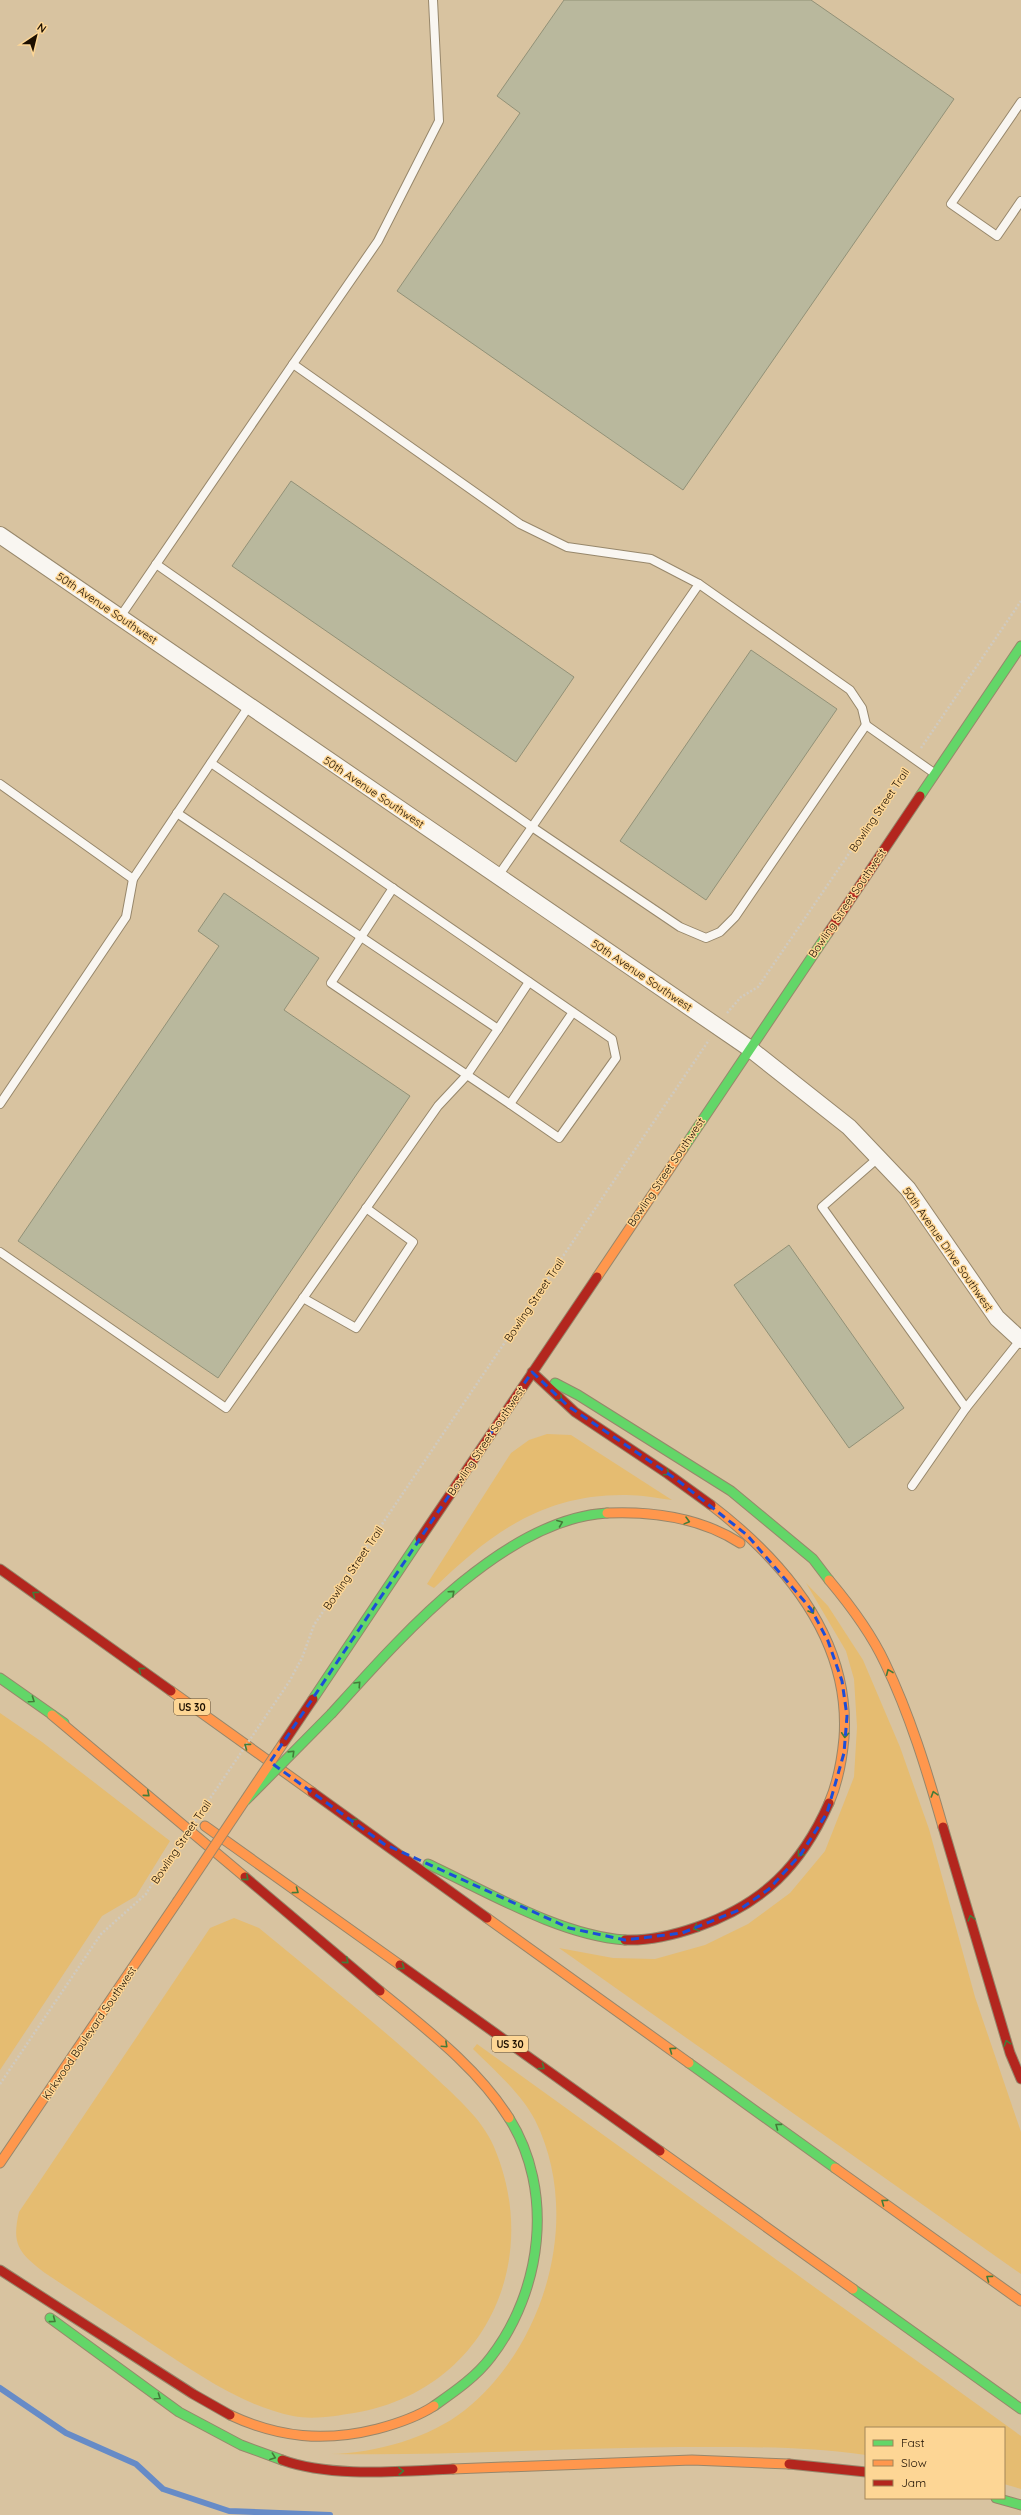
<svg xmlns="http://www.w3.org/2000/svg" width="1021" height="2515" font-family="Quicksand,sans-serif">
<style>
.green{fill:#e5bc71}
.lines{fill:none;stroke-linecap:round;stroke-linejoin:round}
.stream{stroke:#668bc7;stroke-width:6}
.building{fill:#b9b89d;stroke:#929177}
.lane-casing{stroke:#97876b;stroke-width:10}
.street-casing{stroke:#97876b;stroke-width:18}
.fast-casing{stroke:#97876b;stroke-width:11}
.slow-casing{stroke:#97876b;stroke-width:11}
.jam-casing{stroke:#97876b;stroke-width:11}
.path{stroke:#d0cabf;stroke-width:2.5;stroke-dasharray:2 2;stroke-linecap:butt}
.lane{stroke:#f9f6f1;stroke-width:8}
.street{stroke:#f9f6f1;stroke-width:16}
.fast{stroke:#63d668;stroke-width:9}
.slow{stroke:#ff974d;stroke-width:9}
.jam{stroke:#b3261e;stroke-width:9}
.fast-bridge-casing{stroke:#97876b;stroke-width:11;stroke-linecap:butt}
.slow-bridge-casing{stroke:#97876b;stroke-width:11;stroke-linecap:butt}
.jam-bridge-casing{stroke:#97876b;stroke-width:11;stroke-linecap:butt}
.path-bridge{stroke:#d0cabf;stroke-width:2.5;stroke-dasharray:2 2;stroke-linecap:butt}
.fast-bridge{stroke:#63d668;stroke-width:9}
.slow-bridge{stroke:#ff974d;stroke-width:9}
.jam-bridge{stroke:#b3261e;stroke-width:9}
.oneway{stroke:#437c39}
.marked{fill:none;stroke:#1d4ed8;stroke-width:3;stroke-dasharray:8 5;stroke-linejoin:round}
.labels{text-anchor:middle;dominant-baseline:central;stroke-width:3;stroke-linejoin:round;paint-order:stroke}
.shield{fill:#fdd695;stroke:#604b2d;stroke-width:1}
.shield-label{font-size:10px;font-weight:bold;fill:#1c0f00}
.street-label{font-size:11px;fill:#1c0f00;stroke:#fdd695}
</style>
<rect width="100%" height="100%" fill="#d8c3a0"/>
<!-- green -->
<g class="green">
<path d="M547,1434L571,1435L672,1500C657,1498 641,1495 626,1495C543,1494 491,1533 434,1588L427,1584L511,1453L529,1440Z"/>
<path d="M806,1583L828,1606L863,1660L900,1747L929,1829L975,1997L1021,2132V2274L559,1948L613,1958L655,1959L705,1945L748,1924L790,1893L825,1851L854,1777L857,1727L854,1679L846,1651Z"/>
<path d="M0,1713L42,1742L170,1841L136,1896L102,1916L0,2070Z"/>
<path d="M234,1918L259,1928C318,1977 379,2025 435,2077C457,2098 482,2119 494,2147C544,2264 482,2392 354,2413C335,2416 313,2420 293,2416C242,2406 195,2372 152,2344C117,2320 81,2297 45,2273C20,2253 11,2246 19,2212L210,1928Z"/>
<path d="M477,2044L1021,2436V2489L1004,2484V2428H866V2455C804,2446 742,2447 679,2447C563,2448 447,2456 331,2454C375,2453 430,2438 465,2410C546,2345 583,2216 535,2120C521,2093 494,2070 473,2049Z"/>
</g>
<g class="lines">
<!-- stream -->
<path class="stream" d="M0,2388L66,2433L136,2464L163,2489L229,2511L330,2515"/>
</g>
<!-- building -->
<g class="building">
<path d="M564,0H811L954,99L683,490L397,291L520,113L497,96Z"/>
<path d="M291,481L574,677L516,762L232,566Z"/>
<path d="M751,650L837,709L706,900L620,841Z"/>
<path d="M224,893L319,958L284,1010L410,1096L218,1378L18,1241L219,946L198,931Z"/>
<path d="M789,1245L904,1408L849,1448L734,1285Z"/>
</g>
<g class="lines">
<!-- lane casing -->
<g class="lane-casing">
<g id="lane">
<path d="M1021,102L951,204L997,236L1021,201"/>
<path d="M293,364L378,241L439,121L433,0"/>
<path d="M156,564L532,827L699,584"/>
<path d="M120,617L293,364L520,524L567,547L651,559L699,584L850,690L862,708L866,725"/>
<path d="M211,763L612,1039L616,1058L559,1138L510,1104L573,1012"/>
<path d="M0,784L133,879L249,706"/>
<path d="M498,876L532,827L680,927L706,938L720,932L735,917L866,725L934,773"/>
<path d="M393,888L331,983L510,1104"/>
<path d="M498,1029L529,982"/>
<path d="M0,1104L126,917L133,879"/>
<path d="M878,1158L822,1207L966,1408L1021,1339"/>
<path d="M0,1252L226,1408L438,1106L467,1075L498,1029L177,813"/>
<path d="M303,1298L356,1328L413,1242L366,1208"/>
<path d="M912,1486L966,1408"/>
</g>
</g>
<!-- street casing -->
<g class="street-casing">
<path id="street" d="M0,535L749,1048L849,1127L908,1189L997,1318L1021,1340"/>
</g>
<!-- fast casing -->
<g class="fast-casing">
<g id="fast">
<path d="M920,796L1021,646"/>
<path d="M683,1149L828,933"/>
<path d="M555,1383L578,1395L731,1491L813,1559L829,1580"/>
<path d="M0,1678L64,1723"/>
<path d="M313,1699L420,1539"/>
<path d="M332,1713C398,1640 503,1519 607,1513"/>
<path d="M428,1864C488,1892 559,1935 625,1940"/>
<path d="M689,2063L835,2168"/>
<path d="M853,2289L1021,2409"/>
<path d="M50,2318L179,2412L241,2445L282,2460"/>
<path d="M434,2406C454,2392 476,2377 491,2357C542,2291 555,2191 509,2118"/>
<path d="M996,2498L1021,2505"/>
</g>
</g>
<!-- slow casing -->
<g class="slow-casing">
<g id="slow">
<path d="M597,1277L683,1149"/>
<path d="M711,1505C785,1562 851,1639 844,1738C842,1760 838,1782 829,1803"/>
<path d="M607,1513C652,1511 701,1518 740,1543"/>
<path d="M829,1580C850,1605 871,1633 885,1663C910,1715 927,1771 943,1827"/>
<path d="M171,1691L312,1792"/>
<path d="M52,1715L245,1877"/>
<path d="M205,1826L400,1965"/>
<path d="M487,1918L689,2063"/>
<path d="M380,1991C426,2029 477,2067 509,2118"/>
<path d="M660,2151L853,2289"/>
<path d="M0,2163L177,1902"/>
<path d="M835,2168L1021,2301"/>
<path d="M230,2415C279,2438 325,2442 377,2429C396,2424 417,2417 434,2406"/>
<path d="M453,2469L692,2460L789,2464"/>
</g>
</g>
<!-- jam casing -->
<g class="jam-casing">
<g id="jam">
<path d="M828,933L920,796"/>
<path d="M532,1372L575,1412L668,1474L711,1505"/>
<path d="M420,1539L597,1277"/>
<path d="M0,1569L171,1691"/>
<path d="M312,1792L487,1918"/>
<path d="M943,1827L1010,2053L1021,2079"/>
<path d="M245,1877L380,1991"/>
<path d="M625,1940C650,1941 674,1935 697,1927C763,1904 801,1866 829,1803"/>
<path d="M400,1965L660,2151"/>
<path d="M0,2270L193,2394L230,2415"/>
<path d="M282,2460C332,2478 400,2471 453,2469"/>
<path d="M789,2464L866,2472"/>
</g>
</g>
<!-- path -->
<g class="path">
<path d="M921,748L1021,601"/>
<path d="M727,1013L741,997L758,987L906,770"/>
<path d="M289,1682L302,1658L314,1625L709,1040"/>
<path d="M0,2084L101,1934L146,1894L152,1884"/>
</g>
<!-- lane -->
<use href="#lane" class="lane"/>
<!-- street -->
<use href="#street" class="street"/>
<!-- fast -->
<use href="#fast" class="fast"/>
<!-- slow -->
<use href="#slow" class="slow"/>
<!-- jam -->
<use href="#jam" class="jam"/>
<!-- fast-bridge casing -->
<g class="fast-bridge-casing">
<path id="fast-bridge" d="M245,1801L332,1713"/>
</g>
<!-- slow-bridge casing -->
<g class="slow-bridge-casing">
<path id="slow-bridge" d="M177,1902L284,1742"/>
</g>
<!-- jam-bridge casing -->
<g class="jam-bridge-casing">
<path id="jam-bridge" d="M284,1742L313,1699"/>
</g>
<!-- path-bridge -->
<path class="path-bridge" d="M152,1884L289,1682"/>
<!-- fast-bridge -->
<use href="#fast-bridge" class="fast-bridge"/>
<!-- slow-bridge -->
<use href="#slow-bridge" class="slow-bridge"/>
<!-- jam-bridge -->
<use href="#jam-bridge" class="jam-bridge"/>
</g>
<!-- one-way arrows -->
<defs><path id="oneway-chevron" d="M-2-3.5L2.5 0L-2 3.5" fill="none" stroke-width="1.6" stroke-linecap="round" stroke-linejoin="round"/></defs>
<g class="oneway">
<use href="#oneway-chevron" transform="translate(560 1399) rotate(43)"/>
<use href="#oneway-chevron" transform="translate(667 1473) rotate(34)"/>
<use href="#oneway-chevron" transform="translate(687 1521) rotate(15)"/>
<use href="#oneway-chevron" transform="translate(560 1523) rotate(-22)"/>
<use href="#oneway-chevron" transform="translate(452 1593) rotate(-42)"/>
<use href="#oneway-chevron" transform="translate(35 1594) rotate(-144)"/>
<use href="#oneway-chevron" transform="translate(812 1611) rotate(59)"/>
<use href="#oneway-chevron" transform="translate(141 1670) rotate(-144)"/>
<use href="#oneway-chevron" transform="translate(889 1672) rotate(-112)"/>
<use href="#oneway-chevron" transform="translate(358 1684) rotate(-47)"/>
<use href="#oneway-chevron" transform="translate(32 1700) rotate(35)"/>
<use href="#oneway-chevron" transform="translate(845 1735) rotate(94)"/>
<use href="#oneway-chevron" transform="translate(247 1746) rotate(-144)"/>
<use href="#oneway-chevron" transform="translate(292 1753) rotate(-44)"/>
<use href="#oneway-chevron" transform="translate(147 1794) rotate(40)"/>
<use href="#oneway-chevron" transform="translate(934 1794) rotate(-107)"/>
<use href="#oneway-chevron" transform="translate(353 1821) rotate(-144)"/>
<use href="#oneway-chevron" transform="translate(800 1854) rotate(128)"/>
<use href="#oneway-chevron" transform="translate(246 1878) rotate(40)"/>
<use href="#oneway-chevron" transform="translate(296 1891) rotate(36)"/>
<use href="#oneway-chevron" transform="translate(971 1918) rotate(-105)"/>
<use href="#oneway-chevron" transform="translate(696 1928) rotate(158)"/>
<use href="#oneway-chevron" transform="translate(346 1961) rotate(40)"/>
<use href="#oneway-chevron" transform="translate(402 1967) rotate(36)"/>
<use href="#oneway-chevron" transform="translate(1007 2043) rotate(-107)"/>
<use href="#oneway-chevron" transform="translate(445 2045) rotate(43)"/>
<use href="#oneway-chevron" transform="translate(672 2050) rotate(-144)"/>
<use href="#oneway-chevron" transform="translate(542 2067) rotate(36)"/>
<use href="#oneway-chevron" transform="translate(778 2126) rotate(-144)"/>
<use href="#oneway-chevron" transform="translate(884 2202) rotate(-144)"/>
<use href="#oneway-chevron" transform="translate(989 2278) rotate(-144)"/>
<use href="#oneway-chevron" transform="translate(53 2320) rotate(37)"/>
<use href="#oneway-chevron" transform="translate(158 2397) rotate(35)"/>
<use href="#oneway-chevron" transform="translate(273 2457) rotate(20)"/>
<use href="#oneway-chevron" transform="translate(401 2471) rotate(-1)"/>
</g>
<!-- marked area -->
<path class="marked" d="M532,1372L568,1406L676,1479L747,1535L811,1609L828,1641L842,1681L847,1716L844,1753L827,1813L801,1854L769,1889L739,1910L682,1933L625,1940L569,1928L384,1844L270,1762Z"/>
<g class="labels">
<!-- shield labels -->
<g class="shield">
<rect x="174" y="1699" width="36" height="16" rx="3"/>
<rect x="492" y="2036" width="36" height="16" rx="3"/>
</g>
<g class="shield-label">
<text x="192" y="1707">US 30</text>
<text x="510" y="2044">US 30</text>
</g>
<!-- street labels -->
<g class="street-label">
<text transform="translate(107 608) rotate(34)">50th Avenue Southwest</text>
<text transform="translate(374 792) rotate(34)">50th Avenue Southwest</text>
<text transform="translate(879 810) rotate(-56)">Bowling Street Trail</text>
<text transform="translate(847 903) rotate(-56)">Bowling Street Southwest</text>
<text transform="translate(642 975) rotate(34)">50th Avenue Southwest</text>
<text transform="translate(666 1172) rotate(-56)">Bowling Street Southwest</text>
<text transform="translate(948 1249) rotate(55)">50th Avenue Drive Southwest</text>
<text transform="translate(534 1300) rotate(-56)">Bowling Street Trail</text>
<text transform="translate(486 1441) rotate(-56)">Bowling Street Southwest</text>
<text transform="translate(353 1568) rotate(-56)">Bowling Street Trail</text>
<text transform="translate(181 1842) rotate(-56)">Bowling Street Trail</text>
<text transform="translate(89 2033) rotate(-56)">Kirkwood Boulevard Southwest</text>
</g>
</g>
<!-- legend -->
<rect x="865" y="2427" width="140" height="72" fill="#fdd695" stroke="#a38659"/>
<rect x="873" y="2440" width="20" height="6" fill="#63d668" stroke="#a38659"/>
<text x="901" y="2447" font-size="12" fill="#1c0f00">Fast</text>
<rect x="873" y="2460" width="20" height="6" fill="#ff974d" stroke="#a38659"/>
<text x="901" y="2467" font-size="12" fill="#1c0f00">Slow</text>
<rect x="873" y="2480" width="20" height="6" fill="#b3261e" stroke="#a38659"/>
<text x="901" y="2487" font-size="12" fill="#1c0f00">Jam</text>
<!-- north arrow -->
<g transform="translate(36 36) rotate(35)" stroke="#fdd695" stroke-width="3" paint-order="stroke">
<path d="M0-3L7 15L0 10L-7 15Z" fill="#1c0f00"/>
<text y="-6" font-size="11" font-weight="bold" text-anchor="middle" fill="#1c0f00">N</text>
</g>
</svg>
